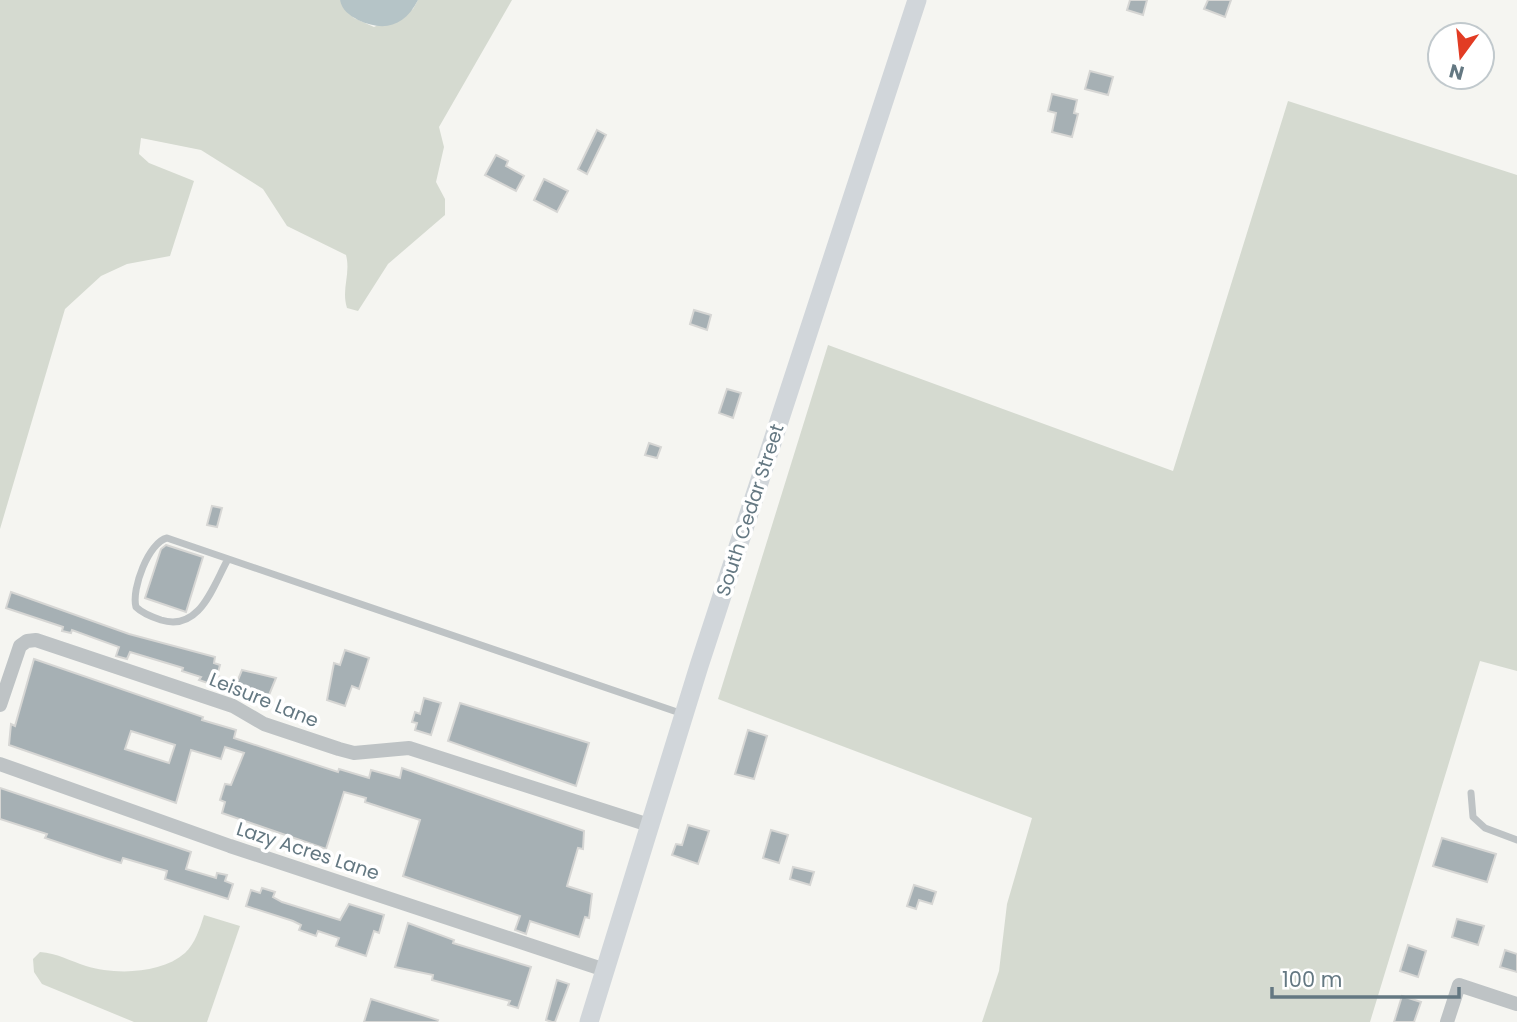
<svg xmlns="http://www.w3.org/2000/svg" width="1517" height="1022" font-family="Poppins,sans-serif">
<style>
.green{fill:#d5dad0}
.water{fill:#b5c4c7}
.building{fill:#a6b0b4;stroke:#d6d6d4;stroke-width:2;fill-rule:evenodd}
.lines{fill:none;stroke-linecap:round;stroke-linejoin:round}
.lane{stroke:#bec3c5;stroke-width:7}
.street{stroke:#bec3c5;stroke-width:14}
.secondary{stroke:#d1d6da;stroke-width:19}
.labels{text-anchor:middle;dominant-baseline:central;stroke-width:7;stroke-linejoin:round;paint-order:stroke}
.street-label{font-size:19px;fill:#647882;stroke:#fff}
</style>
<rect width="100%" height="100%" fill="#f5f5f1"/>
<!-- green -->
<g class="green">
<path d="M0,0H340L354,18L374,27L413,9L418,0H512L439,127L444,147L436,182L445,199V215L388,264L358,311L347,308C341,289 351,274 346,255L287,226L263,189L201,150L141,138L139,154L149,163L194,181L170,256L127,264L101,276L65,309L0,529Z"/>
<path d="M1288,101L1517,175V671L1480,661L1370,1022H982L999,971L1007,904L1032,818L718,699L828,345L1173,471Z"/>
<path d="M204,915L240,926L207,1022H134L42,984L34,972L33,959L40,952C57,953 70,961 86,966C115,975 161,974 185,953C195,944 200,928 204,915Z"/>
</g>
<!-- water -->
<path class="water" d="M340,0H418C404,27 384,32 358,20C349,15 342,10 340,0Z"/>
<!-- building -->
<g class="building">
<path d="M1130,0H1147L1143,15L1127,10Z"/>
<path d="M1208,0H1231L1225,17L1204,9Z"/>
<path d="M1090,71L1113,77L1108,95L1085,89Z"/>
<path d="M1052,94L1077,100L1074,113L1078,114L1072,137L1052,132L1056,113L1048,111Z"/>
<path d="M597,130L606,135L587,174L578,169Z"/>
<path d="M496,155L508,161L506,166L524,176L516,191L485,175Z"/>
<path d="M544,179L568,191L557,212L534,200Z"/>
<path d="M694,310L711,315L707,330L690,324Z"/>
<path d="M727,389L741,393L733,418L719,413Z"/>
<path d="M649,443L661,447L657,458L645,455Z"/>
<path d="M212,506L222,508L217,527L207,525Z"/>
<path d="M166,545L203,557L186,612L145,598L161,549Z"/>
<path d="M11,592L129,634L215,657L214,663L220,665L217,676L228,679L225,689L199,680L201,677L182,671L183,668L130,652L127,659L116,656L119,647L72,630L71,633L62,631L63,627L6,608Z"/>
<path d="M345,650L369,658L359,689L352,686L345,706L327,700L334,663L340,665Z"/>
<path d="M34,659L203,717L202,720L236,730L234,738L338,772L339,769L369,778L371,770L400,778L402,768L584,831L583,849L578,848L567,886L592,894L589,918L585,917L579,937L530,921L526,934L515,930L520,916L403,876L420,820L365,802L366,798L344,792L326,849L222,813L225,802L220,800L225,784L231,785L244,753L225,747L221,759L191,750L176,803L9,745L11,724L15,726ZM131,731L175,745L169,763L125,749Z"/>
<path d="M242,670L276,678L267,700L235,687Z"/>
<path d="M424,698L441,703L431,735L415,730L417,723L412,722L415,712L420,714Z"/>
<path d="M460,703L589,743L576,786L448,741Z"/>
<path d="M748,730L767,736L754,779L735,774Z"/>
<path d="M0,788L191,852L186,869L216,878L217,873L227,875L225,881L233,884L228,899L165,879L167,871L123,858L121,863L105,858L45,838L47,834L0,819Z"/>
<path d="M688,825L709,831L698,864L672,855L676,844L682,845Z"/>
<path d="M771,830L788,835L779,863L763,858Z"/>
<path d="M1442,838L1496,854L1487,882L1433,866Z"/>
<path d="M793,867L814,872L810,885L790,879Z"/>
<path d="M914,885L936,892L932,904L919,900L916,909L907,906Z"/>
<path d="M262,888L275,892L273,897L282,902L340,920L349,904L384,915L379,933L374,931L366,956L336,946L339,938L318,931L316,936L299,930L301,925L293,921L246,906L251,890L260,893Z"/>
<path d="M1457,919L1484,926L1478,945L1452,937Z"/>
<path d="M408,923L454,940L453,943L531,967L518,1008L508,1005L510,1001L432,980L433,975L395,967Z"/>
<path d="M1408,945L1426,951L1418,977L1400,971Z"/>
<path d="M1505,950L1517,954V972L1500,967Z"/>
<path d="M557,980L569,984L555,1022H552L546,1020Z"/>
<path d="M1402,996L1421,1002L1414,1022H1394Z"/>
<path d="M371,999L438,1020L437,1022H364Z"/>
</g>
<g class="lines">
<!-- lane -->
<g class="lane">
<path d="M228,559C213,586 200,632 161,620C152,617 142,613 136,607C131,589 149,542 167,538C339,596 511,655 683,714"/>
<path d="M1471,793L1473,817L1485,828L1517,840"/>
</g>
<!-- street -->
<g class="street">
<path d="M0,705L20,646L27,641L36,640L233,706L264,724L339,749L354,753L409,748L649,825"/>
<path d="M0,764L230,846L605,970"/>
<path d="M1447,1022L1459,985L1517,1004"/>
</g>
<!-- secondary -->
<path class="secondary" d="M589,1022L699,666L917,0"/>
</g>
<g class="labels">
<!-- street labels -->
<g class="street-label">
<text transform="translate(750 510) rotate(-72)">South Cedar Street</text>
<text transform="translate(264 700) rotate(22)">Leisure Lane</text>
<text transform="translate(308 851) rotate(18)">Lazy Acres Lane</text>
</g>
</g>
<!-- north arrow -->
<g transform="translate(1461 56) rotate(195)"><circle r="33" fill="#ffffff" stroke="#c1c9cd" stroke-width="2"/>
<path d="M0-5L12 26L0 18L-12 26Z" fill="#e23c24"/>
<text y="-10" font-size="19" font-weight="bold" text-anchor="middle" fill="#647882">N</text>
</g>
<!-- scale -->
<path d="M1272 987v10h187v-10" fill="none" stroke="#647882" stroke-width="3.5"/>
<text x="1282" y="987" font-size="21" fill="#647882" stroke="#ffffff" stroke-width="5" paint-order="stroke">100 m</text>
</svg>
